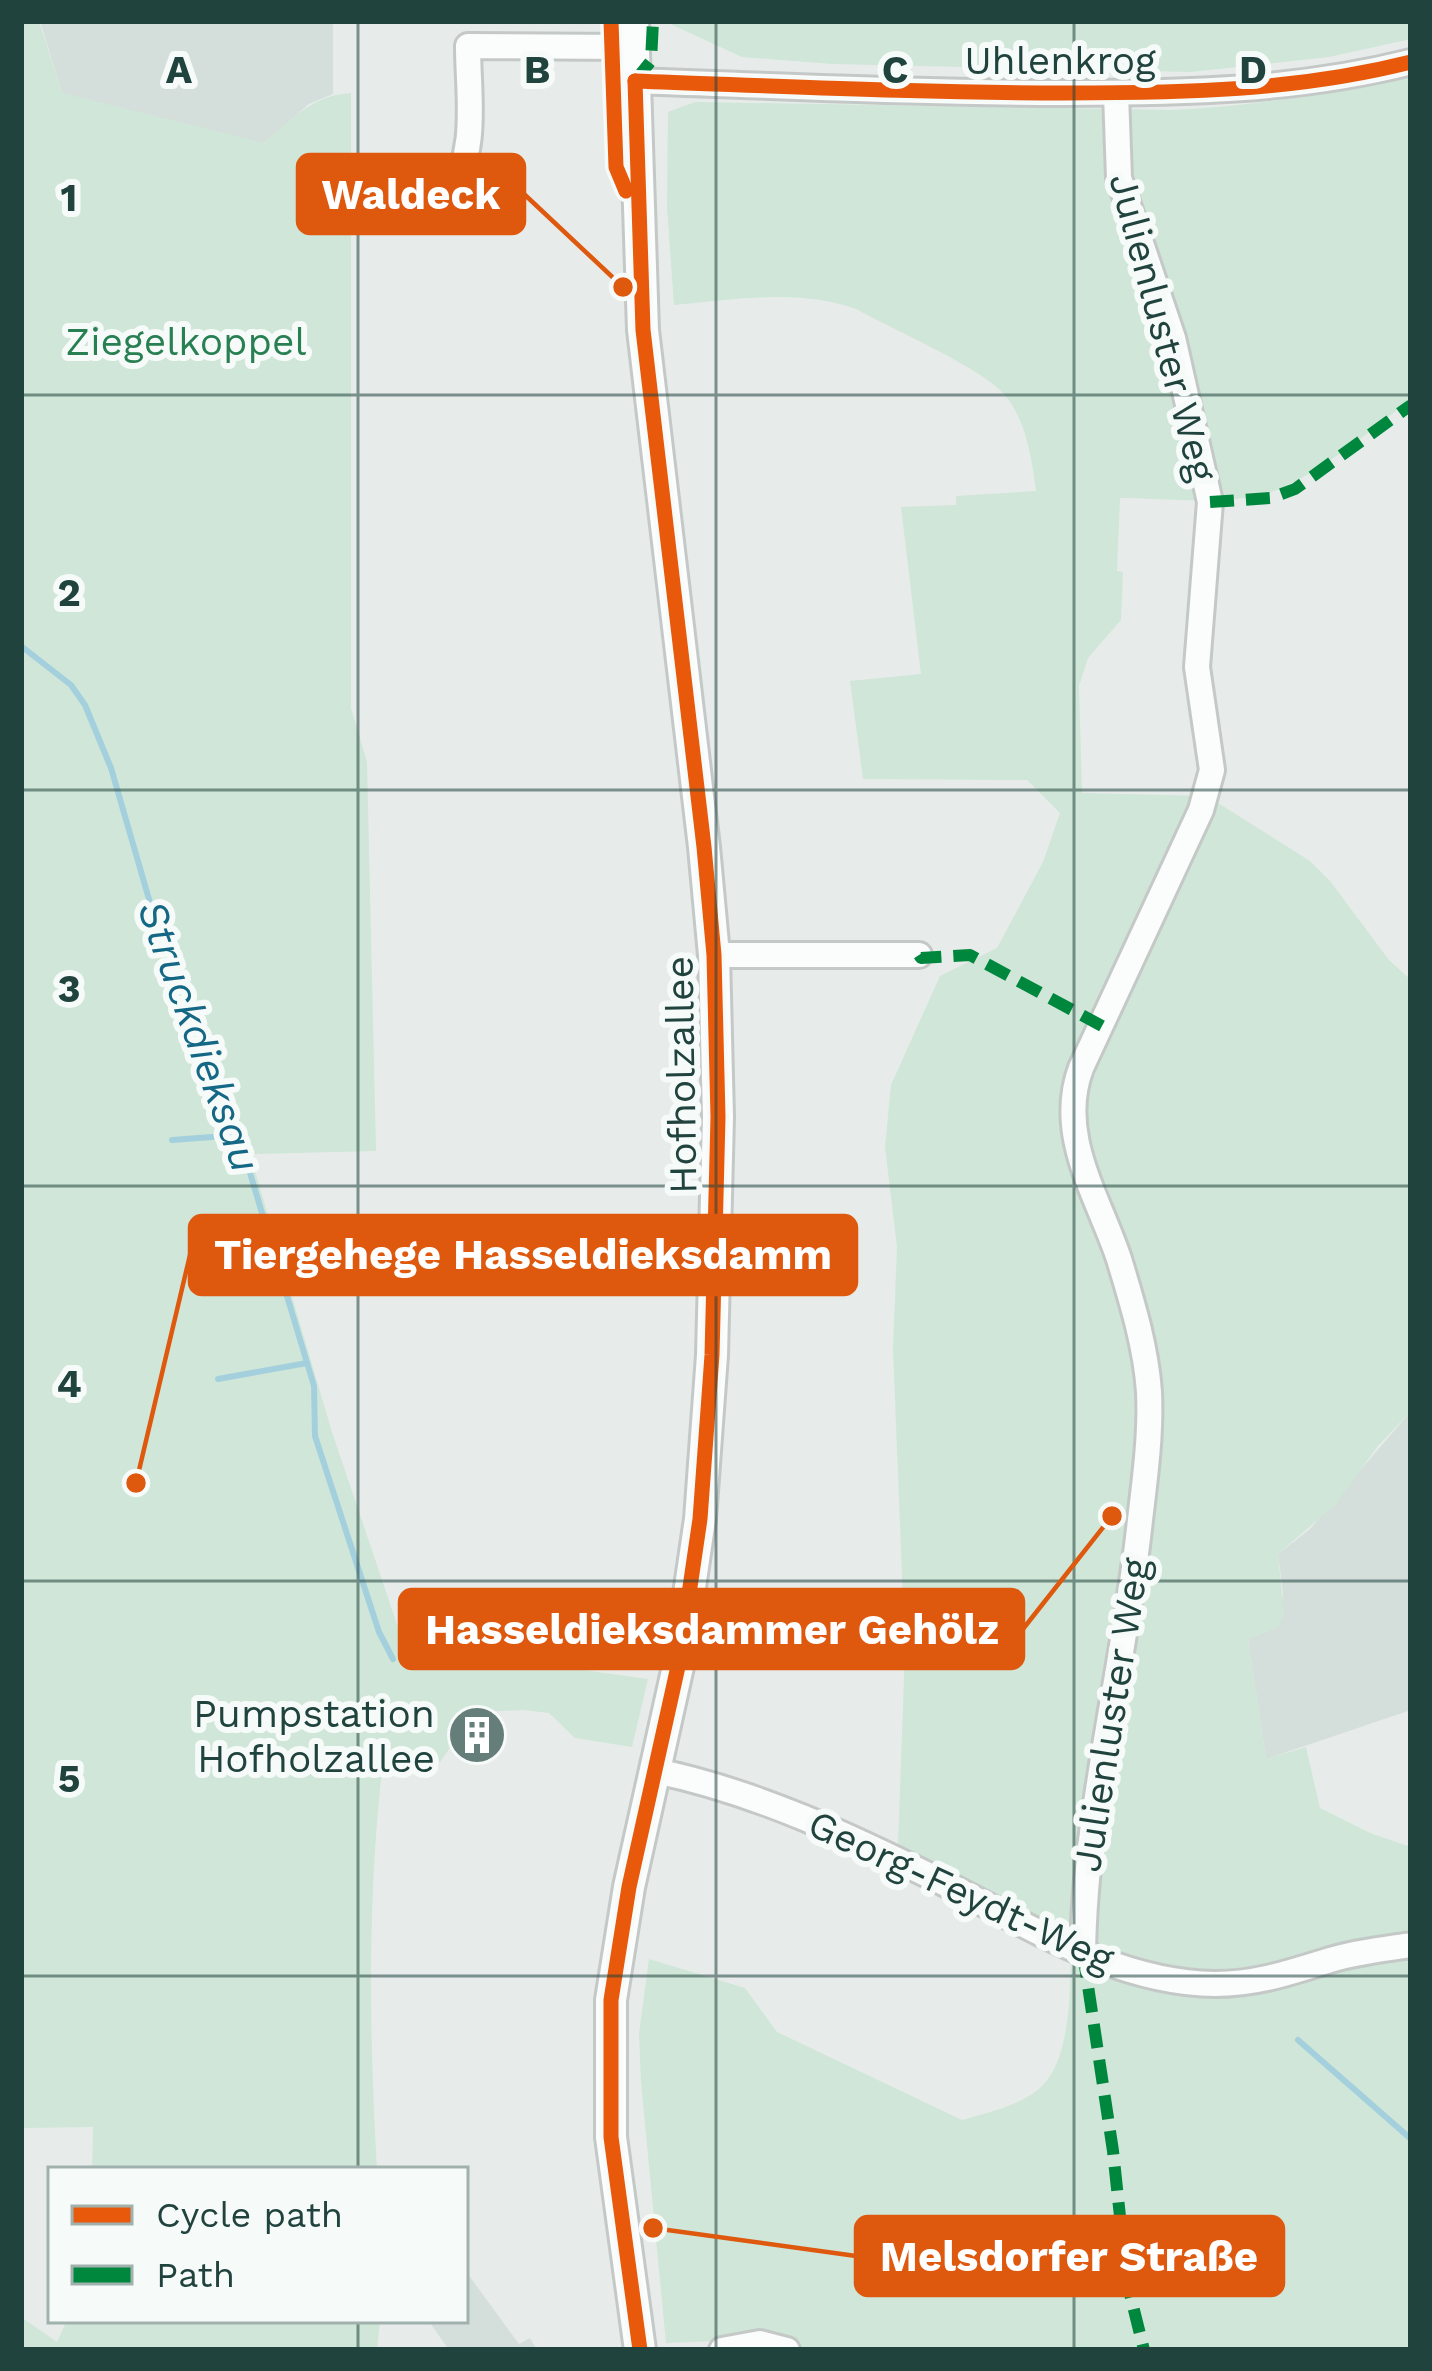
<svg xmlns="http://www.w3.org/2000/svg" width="1432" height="2371" font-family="'Work Sans',sans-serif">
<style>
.built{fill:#d4dfdb}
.green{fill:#cfe6d8}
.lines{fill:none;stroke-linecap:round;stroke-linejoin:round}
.stream{stroke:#a4d0de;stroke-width:6}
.minor-casing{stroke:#c4c9c8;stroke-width:30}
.tertiary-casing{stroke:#c4c9c8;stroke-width:36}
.minor{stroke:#fbfcfc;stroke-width:24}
.tertiary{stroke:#fbfcfc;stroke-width:30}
.quiet{stroke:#00873e;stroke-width:12;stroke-dasharray:24 12;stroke-linecap:butt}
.cycleway-casing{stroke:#f6fbf9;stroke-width:22}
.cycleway{stroke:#e8590c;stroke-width:15}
.grid{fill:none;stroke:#21433e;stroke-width:3;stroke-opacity:0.55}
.labels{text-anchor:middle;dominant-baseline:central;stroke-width:12;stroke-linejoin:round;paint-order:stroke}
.street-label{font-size:39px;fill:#21433e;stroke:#f6fbf9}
.park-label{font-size:39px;fill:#277f52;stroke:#f6fbf9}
.poi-label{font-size:39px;fill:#21433e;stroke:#f6fbf9;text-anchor:end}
.water-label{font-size:42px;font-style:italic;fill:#146886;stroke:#f6fbf9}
.grid-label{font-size:39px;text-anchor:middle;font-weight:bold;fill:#21433e;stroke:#f6fbf9;stroke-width:12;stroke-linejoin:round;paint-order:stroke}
.leader{fill:none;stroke:#de580e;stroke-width:4.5}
.callout-dot{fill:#de580e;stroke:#f6fbf9;stroke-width:4.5}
.callout{fill:#de580e;stroke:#de580e;stroke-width:4.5}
.callout-label{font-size:42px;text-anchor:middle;font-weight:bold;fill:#fff}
</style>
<rect width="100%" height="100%" fill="#e7ecea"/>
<!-- built -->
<g class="built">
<path d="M40,21H333V94L309,104L264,143L155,119L62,93Z"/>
<path d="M1411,1411V1710L1266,1759L1248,1639L1278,1627L1283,1593L1278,1554L1310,1529Z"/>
<path d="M465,2270L519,2344L530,2338L537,2350H449L428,2320H465Z"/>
</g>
<!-- green -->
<g class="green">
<path d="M21,21H39L62,93L264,143C292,119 313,95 351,93V708L367,762L376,1151L250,1154L332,1432L404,1645L648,1679L632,1747L575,1738L549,1713L523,1710L475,1712L440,1762L384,1753C367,1891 369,2031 377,2170H92L93,2127L21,2128Z"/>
<path d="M664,21H1411V39L1329,57L1191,72L832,64L742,57Z"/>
<path d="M1411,76V399C1370,431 1327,468 1279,489C1239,507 1165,498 1120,498L1117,571L1123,572L1121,620L1088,658L1079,686L1082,793L1207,796L1310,861L1330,881L1389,960L1411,980V1411L1377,1447L1336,1504L1278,1554L1284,1614L1279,1627L1248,1639L1266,1759L1306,1747L1320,1808L1370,1833L1411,1847V2350H792L762,2339L666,2343L641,2082L639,2034L649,1959L745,1988L777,2032L962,2120C987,2113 1022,2105 1041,2087C1074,2056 1071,1973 1070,1932L898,1846L905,1650L893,1349L897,1247L885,1147L891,1085L940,976L997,948L1043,862L1060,813L1027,780L863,779L850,681L921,674L901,507L956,505V496L1036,491C1032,460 1026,419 1004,394C982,368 890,328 856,309C797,288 735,300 674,305L667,207L668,112L695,102L1173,110C1254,106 1332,94 1411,76Z"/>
<path d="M21,2317L57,2342L67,2320H380L377,2350H21Z"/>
</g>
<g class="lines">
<!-- stream -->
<g class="stream">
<path d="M21,646L71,685L85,705L111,768L162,944L226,1093L314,1386L315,1436L379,1632L393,1659"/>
<path d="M172,1140L238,1135"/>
<path d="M218,1379L307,1363"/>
<path d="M1298,2040L1411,2139"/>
</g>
<!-- minor casing -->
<g class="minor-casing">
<g id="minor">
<path d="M635,81C778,86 922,93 1065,93C1183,93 1296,91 1411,62"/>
<path d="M449,194C479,151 468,96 468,46L633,47"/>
<path d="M714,955H919"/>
<path d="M656,1771C757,1792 852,1837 944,1883C1029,1926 1117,1983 1215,1984C1257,1984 1291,1972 1330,1960C1356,1952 1384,1949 1411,1945"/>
<path d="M1083,1953C1085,1807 1125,1665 1140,1520C1145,1478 1151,1434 1149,1392C1146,1347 1132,1302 1119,1259C1098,1196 1056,1135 1081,1068L1201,810L1212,770L1197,667L1210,502L1173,338L1119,178L1116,93"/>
<path d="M722,2350L760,2343L787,2350"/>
</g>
</g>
<!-- tertiary casing -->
<g class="tertiary-casing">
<path id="tertiary" d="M633,21L643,330L704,847L714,955L718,1117L712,1355L700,1519L679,1662L629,1887L611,2000V2137L640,2350"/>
</g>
<!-- minor -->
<use href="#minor" class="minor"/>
<!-- tertiary -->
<use href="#tertiary" class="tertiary"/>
<!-- quiet -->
<g class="quiet">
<path d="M635,81L651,61L653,21"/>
<path d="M1210,502L1271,498L1295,489L1411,405"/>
<path d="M919,955L921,958L970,955L1102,1026"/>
<path d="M1083,1953L1113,2151L1127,2282L1144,2350"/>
</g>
<!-- cycleway casing -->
<g class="cycleway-casing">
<g id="cycleway">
<path d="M611,21L616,167L626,191"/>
<path d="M635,81L643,330L704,847L714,955L718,1117L712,1355L700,1519L679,1662L629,1887L611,2000V2137L640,2350"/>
<path d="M635,81C778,86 922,93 1065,93C1183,93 1296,91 1411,62"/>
</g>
</g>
<!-- cycleway -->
<use href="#cycleway" class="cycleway"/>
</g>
<!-- grid -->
<path class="grid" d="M358,21V2170M716,21V2350M1074,21V2350M21,395H1411M21,790H1411M21,1186H1411M21,1581H1411M21,1976H1411M358,2320V2350"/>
<!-- icons -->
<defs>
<g id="building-disc" transform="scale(3)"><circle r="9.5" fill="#667e7a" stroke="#f6fbf9"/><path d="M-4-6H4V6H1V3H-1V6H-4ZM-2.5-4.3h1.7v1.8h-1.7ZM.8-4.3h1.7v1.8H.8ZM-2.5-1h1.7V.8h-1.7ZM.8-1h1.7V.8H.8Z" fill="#fff"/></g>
</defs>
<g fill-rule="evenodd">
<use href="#building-disc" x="477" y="1735"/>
</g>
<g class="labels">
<!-- street labels -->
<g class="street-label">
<text x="1060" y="60">Uhlenkrog</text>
<text transform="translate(1163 327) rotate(75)">Julienluster Weg</text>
<text transform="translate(681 1075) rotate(-91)">Hofholzallee</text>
<text transform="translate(1111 1715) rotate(-81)">Julienluster Weg</text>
<text transform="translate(961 1891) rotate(25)">Georg-Feydt-Weg</text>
</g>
<!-- park labels -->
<g class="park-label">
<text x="186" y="341">Ziegelkoppel</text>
</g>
<!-- poi labels -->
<g class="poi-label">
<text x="435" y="1713">Pumpstation<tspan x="435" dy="45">Hofholzallee</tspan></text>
</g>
<!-- water labels -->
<g class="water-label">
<text transform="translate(199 1036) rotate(70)">Struckdieksau</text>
</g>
</g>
<g class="grid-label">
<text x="179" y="83">A</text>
<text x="537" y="83">B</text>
<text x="895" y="83">C</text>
<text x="1253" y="83">D</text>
<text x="69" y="211">1</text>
<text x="69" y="606">2</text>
<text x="69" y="1002">3</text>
<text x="69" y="1397">4</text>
<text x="69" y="1792">5</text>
</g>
<!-- callouts -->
<path class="leader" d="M623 287L524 194M136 1483L190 1255M1112 1516L1023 1629M653 2228L856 2256"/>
<g class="callout-dot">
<circle cx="623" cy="287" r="12"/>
<circle cx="136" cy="1483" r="12"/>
<circle cx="1112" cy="1516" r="12"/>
<circle cx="653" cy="2228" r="12"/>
</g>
<g class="callout">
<rect x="298" y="155" width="226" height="78" rx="12"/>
<rect x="190" y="1216" width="666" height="78" rx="12"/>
<rect x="400" y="1590" width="623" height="78" rx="12"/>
<rect x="856" y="2217" width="427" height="78" rx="12"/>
</g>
<g class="callout-label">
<text x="411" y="209">Waldeck</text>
<text x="523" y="1269">Tiergehege Hasseldieksdamm</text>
<text x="712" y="1644">Hasseldieksdammer Gehölz</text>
<text x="1069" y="2271">Melsdorfer Straße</text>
</g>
<!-- border -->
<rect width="1432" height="2371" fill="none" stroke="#21433e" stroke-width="48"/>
<!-- legend -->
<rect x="48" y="2167" width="420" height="156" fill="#f6fbf9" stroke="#a1b1ae" stroke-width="3"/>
<rect x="72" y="2206" width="60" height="18" fill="#e8590c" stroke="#a1b1ae" stroke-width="3"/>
<text x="156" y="2227" font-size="36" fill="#21433e">Cycle path</text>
<rect x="72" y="2266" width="60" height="18" fill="#00873e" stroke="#a1b1ae" stroke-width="3"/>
<text x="156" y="2287" font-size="36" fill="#21433e">Path</text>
</svg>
